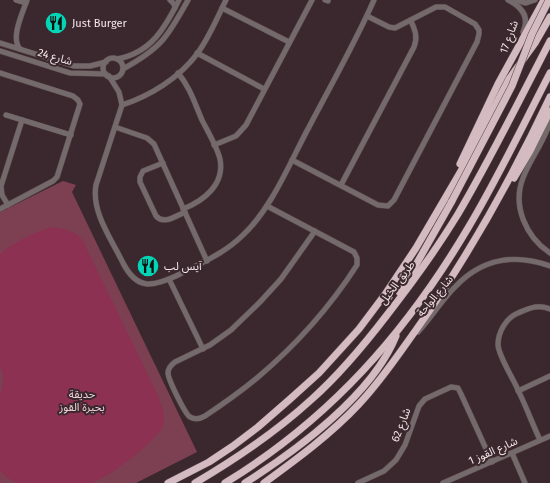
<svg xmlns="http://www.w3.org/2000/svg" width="550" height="483" font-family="'Fira Sans','Noto Sans Arabic',sans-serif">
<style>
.green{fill:#7c4052}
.water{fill:#8c3152}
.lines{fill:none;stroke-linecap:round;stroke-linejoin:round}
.minor-casing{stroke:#59474c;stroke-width:6}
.highway-casing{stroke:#59474c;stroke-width:8}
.minor{stroke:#746a6c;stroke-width:5}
.highway{stroke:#d4bbc1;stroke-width:7}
.highway-bridge-casing{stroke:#59474c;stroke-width:8;stroke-linecap:butt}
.highway-bridge{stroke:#d4bbc1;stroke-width:7}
.labels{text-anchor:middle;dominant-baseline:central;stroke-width:4;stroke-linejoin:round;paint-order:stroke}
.poi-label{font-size:11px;fill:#f5e8eb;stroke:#3b282e;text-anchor:start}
.street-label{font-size:11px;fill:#f5e8eb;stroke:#3b282e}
.park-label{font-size:11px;fill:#eed3da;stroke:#3b282e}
</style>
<rect width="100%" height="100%" fill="#3b282e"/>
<!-- green -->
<path class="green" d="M63,181L76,185L72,192L197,452L136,483H0V212Z"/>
<!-- water -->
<path class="water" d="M52,227C65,229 72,230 82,239L153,385C158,397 167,412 163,426C159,439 104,482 90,483C82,483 73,483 65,483C49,483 33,483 17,483L6,477L0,470V395L4,380L0,364V254C16,241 32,233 52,227Z"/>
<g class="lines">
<!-- minor casing -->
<g class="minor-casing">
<g id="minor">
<path d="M16,0L26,3"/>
<path d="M170,0L174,4L175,8"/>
<path d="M325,0L328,1"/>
<path d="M508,0C522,7 530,17 523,32"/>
<path d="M515,0L526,3L535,0"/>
<path d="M222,8L289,42"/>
<path d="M0,43L74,66H90L106,62"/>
<path d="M20,49C10,38 23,12 27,0"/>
<path d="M0,51L70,73L106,74"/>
<path d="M197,53L264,89"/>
<circle cx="113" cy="68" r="10"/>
<path d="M117,59C151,53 165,28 179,0"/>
<path d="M123,69C161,48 167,38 188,0"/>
<path d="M0,73L73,96L78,100L80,104L57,177L53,181L0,209"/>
<path d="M178,73C190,87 195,104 202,120C208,132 217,147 220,159C225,185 203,201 183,209"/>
<path d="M109,76L119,92L122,105L96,185C91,212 112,240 123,263C137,290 152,287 176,276C199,264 224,254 243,235C272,208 290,162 309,127C331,85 355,43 374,0"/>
<path d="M122,105C150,96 179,78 197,54C209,38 217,18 226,0"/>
<path d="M6,115L71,135"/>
<path d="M550,122C544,142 530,159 523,178C512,206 526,237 550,253"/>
<path d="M115,127L147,138L154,144L207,261"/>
<path d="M214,145L236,136L246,125L312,0"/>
<path d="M292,160L378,205L388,206L394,200L477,42L479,34V30L475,24L445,7H436L395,28L389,27L367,16"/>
<path d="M163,163L143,171L140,177V182L156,216C164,225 176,216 185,212"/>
<path d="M341,185L414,47C418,37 415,30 411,21"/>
<path d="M8,205L2,195L1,186L22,120"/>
<path d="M267,206L354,252L357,258V265C330,307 295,346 257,378C240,392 223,404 205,416C200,419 195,420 190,417C185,414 168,379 168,373C168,368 171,365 175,362L210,345L231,330L260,302L281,279L315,231"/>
<path d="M169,279L203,349"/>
<path d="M418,332C431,318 441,301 455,287C481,259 514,253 550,266"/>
<path d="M518,391L550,376"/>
<path d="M540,440C532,423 526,406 518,390C513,378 499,357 498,345C498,332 506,318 518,313C530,308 538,304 550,309"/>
<path d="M512,453L525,483"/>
<path d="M358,483L384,471L396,460L405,445L419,406L425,399L451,387L458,388L461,394L492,462"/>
<path d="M443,483L550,436"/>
</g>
</g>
<!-- highway casing -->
<g class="highway-casing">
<g id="highway">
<path d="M460,164L498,84L544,0"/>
<path d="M514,178L530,151L550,111"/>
<path d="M400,293L452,201"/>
<path d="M168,483L209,462L233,446L258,427L289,400L319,373L359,329L386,293L416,248L461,171L509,79L535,43L550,17"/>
<path d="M195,483C236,459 277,431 312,399C340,374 364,345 387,315C412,283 436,250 458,214C491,158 520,99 550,41"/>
<path d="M225,483C330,419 406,333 468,228C498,178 523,125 550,73"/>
<path d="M245,483C297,450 372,395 396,336"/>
<path d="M264,483C297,459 331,434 359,404C381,381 398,355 416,330C468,257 512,178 550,97"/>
</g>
</g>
<!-- minor -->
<use href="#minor" class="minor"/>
<!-- highway -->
<use href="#highway" class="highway"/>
<!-- highway-bridge casing -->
<g class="highway-bridge-casing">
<path id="highway-bridge" d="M452,201L512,86L532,34L549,0"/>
</g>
<!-- highway-bridge -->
<use href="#highway-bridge" class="highway-bridge"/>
</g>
<!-- icons -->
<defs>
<g id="restaurant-disc" transform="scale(1.15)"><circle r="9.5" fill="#03d5b6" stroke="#3b282e"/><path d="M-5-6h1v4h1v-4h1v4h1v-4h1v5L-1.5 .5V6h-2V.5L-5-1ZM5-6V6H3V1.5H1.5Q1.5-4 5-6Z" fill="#111"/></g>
</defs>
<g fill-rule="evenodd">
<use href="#restaurant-disc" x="56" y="23"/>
<use href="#restaurant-disc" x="148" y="266"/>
</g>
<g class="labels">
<!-- poi labels -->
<g class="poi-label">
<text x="72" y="23">Just Burger</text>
<text x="164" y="266">آيس لب</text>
</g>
<!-- street labels -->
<g class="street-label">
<text transform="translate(509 37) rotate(-70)">17 شارع</text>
<text transform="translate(55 57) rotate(16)">شارع 24</text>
<text transform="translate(397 283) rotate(-53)">طريق الخيل</text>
<text transform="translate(435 296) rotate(-50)">شارع الواحة</text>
<text transform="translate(401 425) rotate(-69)">شارع 62</text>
<text transform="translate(493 451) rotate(-24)">شارع القوز 1</text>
</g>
<!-- park labels -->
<g class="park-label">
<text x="82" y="394">حديقة<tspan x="82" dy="13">بحيرة القوز</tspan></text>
</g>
</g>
</svg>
